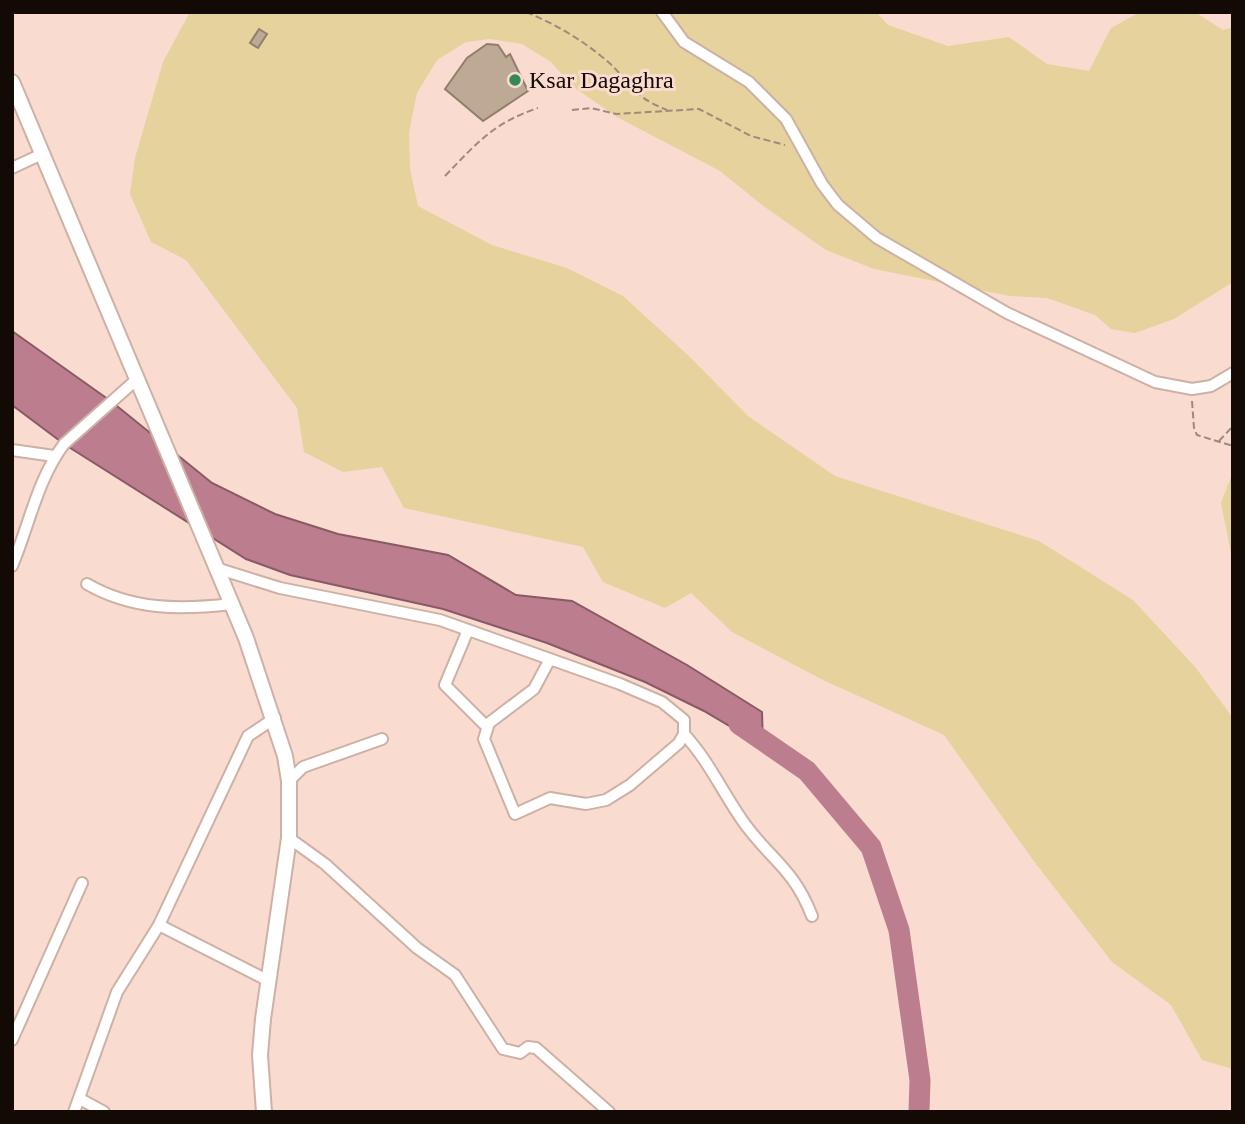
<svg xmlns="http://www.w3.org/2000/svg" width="1245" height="1124" font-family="Georgia,serif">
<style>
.green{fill:#e6d29c}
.water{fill:#bc7d8e;stroke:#895a65;stroke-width:2}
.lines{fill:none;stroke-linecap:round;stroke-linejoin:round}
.river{stroke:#bc7d8e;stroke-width:21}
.building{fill:#bda994;stroke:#927f6b;stroke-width:2}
.minor-casing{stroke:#cdb1a4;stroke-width:14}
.tertiary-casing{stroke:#cdb1a4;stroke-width:18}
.path{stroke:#9e897f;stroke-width:2;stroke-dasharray:7 3.5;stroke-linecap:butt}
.minor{stroke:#fff;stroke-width:10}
.tertiary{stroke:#fff;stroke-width:14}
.poi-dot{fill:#368859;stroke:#f9dccf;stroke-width:2.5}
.labels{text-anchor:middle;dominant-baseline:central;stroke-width:6;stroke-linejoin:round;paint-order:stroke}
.poi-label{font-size:24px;fill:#130a06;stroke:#f9dccf;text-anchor:start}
</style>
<rect width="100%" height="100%" fill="#f9dccf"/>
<!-- green -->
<g class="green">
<path d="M190,12H876L888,25L948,46L1009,37L1047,64L1089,71L1111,28L1140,12H1195L1223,30L1233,27V282L1174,319L1135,333L1111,329L1095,315L1047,298L1010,296L874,269L826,250L762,205L720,171L617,117L572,86L551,62L522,44L490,39L466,42L437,60L417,93L409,132L410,169L418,206L492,245L567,268L623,296L691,358L748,416L835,476L1039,541L1133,600L1196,668L1233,718V1069L1202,1060L1171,1005L1112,962L1033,860L944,735L823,680L732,632L691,593L665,608L603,582L583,547L404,508L382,467L343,472L304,452L297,408L186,260L151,242L130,194L135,158L163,62Z"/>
<path d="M1233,472V563L1221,503Z"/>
</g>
<!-- water -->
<path class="water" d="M12,331L112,402L212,483L275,514L338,534L448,555L516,595L572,601L687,665L762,712L763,746L704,711L645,682L547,643L443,609L290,575L246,559L64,444L12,405Z"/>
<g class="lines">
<!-- river -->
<path class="river" d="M739,724L807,771L871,847L899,930L920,1080L919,1112"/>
</g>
<!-- building -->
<g class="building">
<path d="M259,29L267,34L258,48L250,43Z"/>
<path d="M487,44L498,45L506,57L510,54L528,91L483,121L445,89L467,58Z"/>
</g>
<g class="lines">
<!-- minor casing -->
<g class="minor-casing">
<g id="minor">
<path d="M662,12L684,42L749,82L786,119L822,184L838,205L877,238L1007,313L1155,382L1192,389L1211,386L1233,373"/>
<path d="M12,168L42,154"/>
<path d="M12,450L54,456"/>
<path d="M12,566C29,526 37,480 64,444L136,380"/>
<path d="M216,568L280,588L440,620L620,684L662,702L684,720V734L679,743L630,785L606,800L586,804L550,798L515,814L484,739L489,723L534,689L550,659"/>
<path d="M87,584C132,610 180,610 231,604"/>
<path d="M468,630L445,685L487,727"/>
<path d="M684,734C708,760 722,791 742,820C769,859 793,867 812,916"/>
<path d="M289,781L303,767L382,739"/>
<path d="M289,838L325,864L417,948L455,975L503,1049L520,1053L528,1047L536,1048L609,1112"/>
<path d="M159,925L269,981"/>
<path d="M12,1040L82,883"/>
<path d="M80,1099L104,1112"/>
<path d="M74,1112L117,992L159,925L248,736L275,718"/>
</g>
</g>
<!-- tertiary casing -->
<g class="tertiary-casing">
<path id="tertiary" d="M12,82L246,638L285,756L289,781V838L263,1019L260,1055L264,1112"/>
</g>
<!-- path -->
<g class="path">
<path d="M526,12C553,23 579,38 601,56C629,77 626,94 667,110"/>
<path d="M572,110L591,108L616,114L699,109L751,136L785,145"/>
<path d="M445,176C477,143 493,123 538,108"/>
<path d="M1192,401L1194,428L1197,435L1233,446"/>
<path d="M1219,441L1233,426"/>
</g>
<!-- minor -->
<use href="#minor" class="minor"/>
<!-- tertiary -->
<use href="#tertiary" class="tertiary"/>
</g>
<!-- markers -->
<circle class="poi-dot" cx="515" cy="80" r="7"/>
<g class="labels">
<!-- poi labels -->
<g class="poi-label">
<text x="529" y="80">Ksar Dagaghra</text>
</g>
</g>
<!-- border -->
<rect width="1245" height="1124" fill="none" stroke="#130a06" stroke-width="28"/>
</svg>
